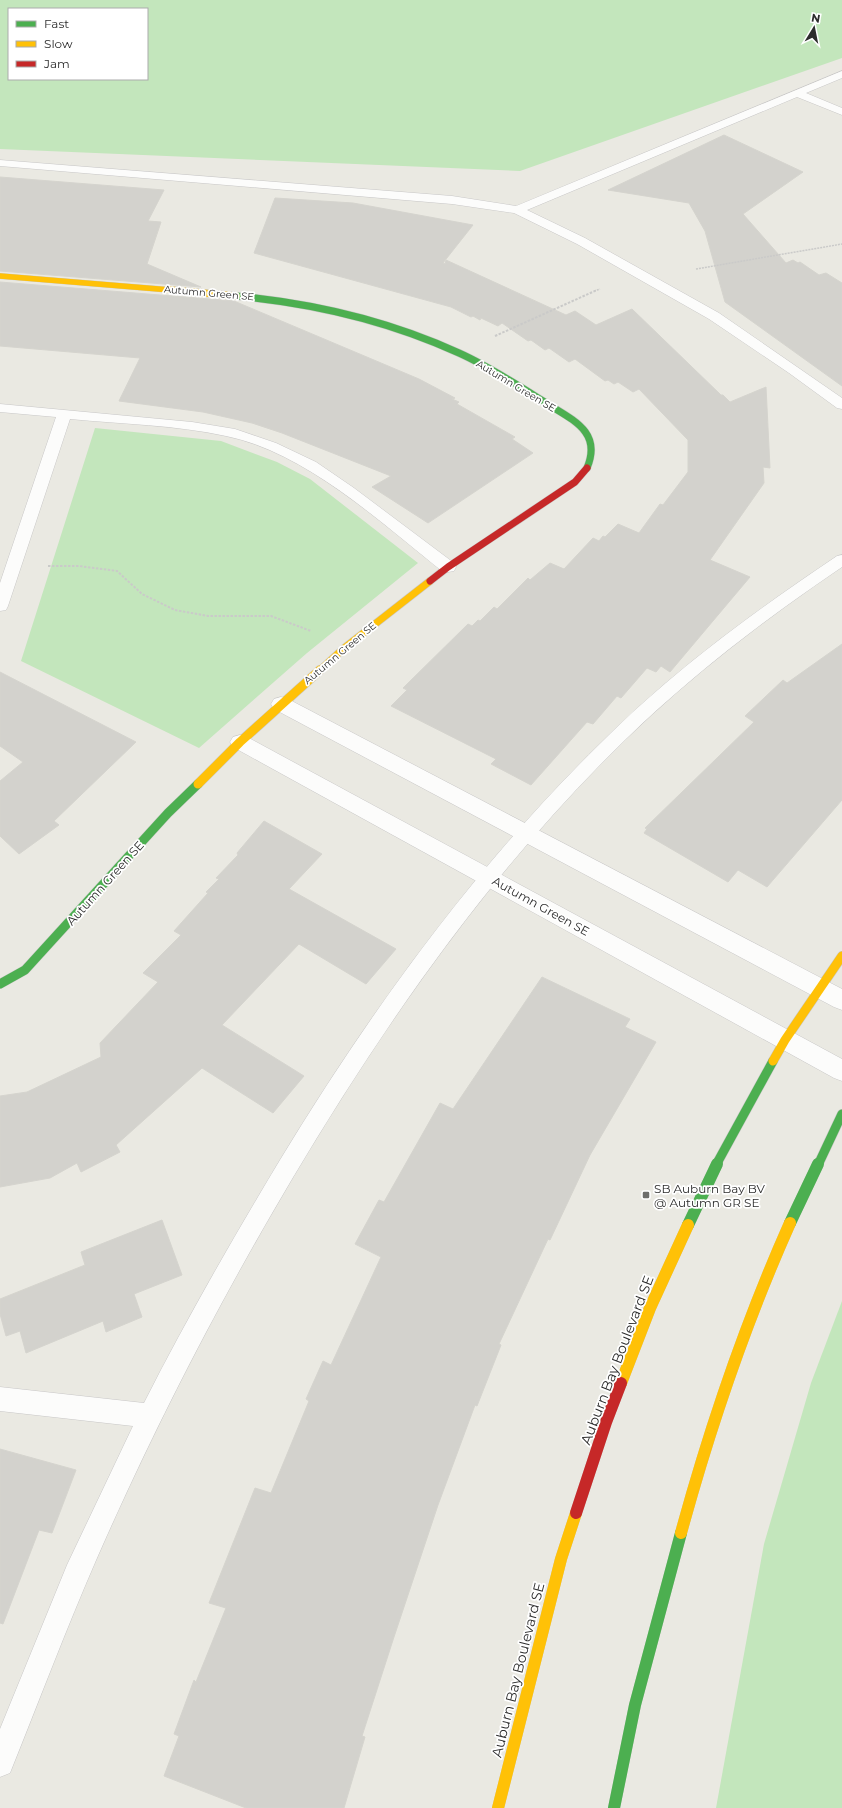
<svg xmlns="http://www.w3.org/2000/svg" width="842" height="1808" font-family="Montserrat,sans-serif">
<style>
.green{fill:#c3e6bc;fill-rule:evenodd}
.building{fill:#d3d2cd;stroke:#d5d4ce}
.lines{fill:none;stroke-linecap:round;stroke-linejoin:round}
.lane-casing{stroke:#c8c7c7;stroke-width:1}
.street-casing{stroke:#c8c7c7;stroke-width:1}
.fast-far2-casing{stroke:#c8c7c7;stroke-width:8}
.fast-far1-casing{stroke:#c8c7c7;stroke-width:10}
.fast-casing{stroke:#c8c7c7;stroke-width:12}
.slow-far3-casing{stroke:#c8c7c7;stroke-width:6}
.slow-far2-casing{stroke:#c8c7c7;stroke-width:8}
.slow-far1-casing{stroke:#c8c7c7;stroke-width:10}
.slow-casing{stroke:#c8c7c7;stroke-width:12}
.jam-far1-casing{stroke:#c8c7c7;stroke-width:8}
.jam-casing{stroke:#c8c7c7;stroke-width:12}
.path-far1{stroke:#cacac9;stroke-width:1.5;stroke-dasharray:2 1;stroke-linecap:butt}
.path{stroke:#cacac9;stroke-width:2;stroke-dasharray:2.5 1.5;stroke-linecap:butt}
.lane{fill:#fcfcfb;fill-rule:evenodd}
.street{fill:#fcfcfb;fill-rule:evenodd}
.fast-far2{stroke:#4caf50;stroke-width:7}
.fast-far1{stroke:#4caf50;stroke-width:9}
.fast{stroke:#4caf50;stroke-width:12}
.slow-far3{stroke:#ffc107;stroke-width:5.5}
.slow-far2{stroke:#ffc107;stroke-width:7}
.slow-far1{stroke:#ffc107;stroke-width:9}
.slow{stroke:#ffc107;stroke-width:12}
.jam-far1{stroke:#c62828;stroke-width:7}
.jam{stroke:#c62828;stroke-width:12}
.poi-dot{fill:#6e6e6c;stroke:#fff;stroke-width:1.5}
.labels{text-anchor:middle;dominant-baseline:central;stroke-width:3.5;stroke-linejoin:round;paint-order:stroke}
.far-street-label{font-size:10px;fill:#2c2c2c;stroke:#fff}
.street-label{font-size:12px;fill:#2c2c2c;stroke:#fff}
.poi-label{font-size:12px;fill:#2c2c2c;stroke:#fff;text-anchor:start}
.near-street-label{font-size:14px;fill:#2c2c2c;stroke:#fff}
</style>
<rect width="100%" height="100%" fill="#eae9e2"/>
<!-- green -->
<g class="green">
<path d="M0,0H842V58L520,171L0,149ZM9,9H147V79H9Z"/>
<path d="M95,428L221,441L277,462L310,479L418,563L307,653L199,748L21,661Z"/>
<path d="M842,1301V1808H716L764,1544L811,1383Z"/>
</g>
<!-- building -->
<g class="building">
<path d="M724,135L803,172L743,214L786,263L793,260L798,263L800,262L819,275L826,273L842,283V386L725,302L705,231L689,203L608,190Z"/>
<path d="M0,177L164,190L148,221L161,222L147,264L201,287L0,271Z"/>
<path d="M275,198L353,203L473,225L443,263L445,264L446,260L566,315L575,311L596,325L632,309L721,395H723L730,402L766,387L770,468L763,467L764,483L710,560L750,577L670,672L661,666L656,672L647,668L621,698L617,696L593,724L587,722L531,785L491,764L496,759L391,706L407,690L403,688L468,624L472,626L478,620L480,621L494,607L497,609L528,578L530,580L550,563L564,569L593,538L599,541L603,536L605,537L618,524L639,533L660,504L663,505L688,472V440L639,389L633,392L618,382L614,384L608,380L605,381L575,359L569,362L549,348L545,350L531,340L528,341L502,323L498,326L481,318L480,320L473,316L471,317L451,307L254,253Z"/>
<path d="M0,282L234,301L419,379L455,398L452,399L459,402L457,404L515,437L512,439L533,453L428,523L372,487L391,476L282,433L252,423L203,412L119,401L140,358L0,346Z"/>
<path d="M842,644V800L767,887L738,870L728,882L644,833L647,829L645,828L754,722L745,716L783,680L787,683Z"/>
<path d="M0,672L136,742L54,821L59,825L19,854L0,836V781L23,762L0,746Z"/>
<path d="M264,821L322,854L289,889L396,949L366,984L299,944L222,1025L304,1076L273,1113L202,1068L116,1145L120,1152L81,1172L77,1163L50,1178L0,1187V1096L27,1092L101,1057L100,1043L158,982L143,973L181,935L174,931L208,893L206,892L219,879L216,878L238,855L237,853Z"/>
<path d="M542,977L630,1019L625,1027L656,1042L590,1155L550,1240L548,1239L499,1344L501,1345L477,1406L475,1405L438,1505L393,1640L362,1736L365,1737L344,1808H246L164,1776L179,1736L174,1734L194,1680L196,1682L226,1608L209,1603L255,1488L271,1493L309,1401L306,1399L323,1361L331,1365L381,1257L355,1244L379,1200L384,1202L440,1103L453,1109Z"/>
<path d="M162,1220L182,1275L134,1294L142,1317L106,1332L103,1321L26,1353L20,1331L6,1336L0,1314V1299L85,1265L81,1252Z"/>
<path d="M0,1449L76,1470L52,1533L39,1530L3,1624L0,1623Z"/>
</g>
<g class="lines">
<!-- lane casing -->
<g class="lane-casing">
<g id="lane">
<path d="M842,71V78L806,93L842,108V115L797,97L527,210L585,238L719,313L842,398V409L837,408L789,373L709,319L577,244L514,213L452,204L0,166V160L452,196L516,206Z"/>
<path d="M0,404L192,422L235,429L276,443L316,462L354,488L454,563L456,567L454,571L448,572L442,571C380,522 305,452 226,436C176,425 122,424 70,419L8,606L6,610L0,611V583L56,417L0,412Z"/>
<path d="M842,555V567C765,619 692,675 626,739C493,868 386,1021 292,1179C219,1302 154,1428 97,1558C66,1629 39,1701 10,1773L0,1777V1729L67,1565L133,1426L0,1411V1387L144,1403C186,1320 232,1240 280,1160C374,1005 482,857 613,731C681,665 758,609 837,556Z"/>
</g>
</g>
<!-- street casing -->
<g class="street-casing">
<g id="street">
<path d="M281,697L288,699L842,989V1010L834,1007L274,709L271,704L274,699Z"/>
<path d="M240,735L247,737L842,1059V1081L834,1078L233,747L230,742L233,737Z"/>
</g>
</g>
<!-- fast-far2 casing -->
<g class="fast-far2-casing">
<path id="fast-far2" d="M236,296C312,303 389,321 459,353C488,366 516,384 543,401C570,419 603,430 587,468"/>
</g>
<!-- fast-far1 casing -->
<g class="fast-far1-casing">
<g id="fast-far1">
<path d="M0,984L25,970L168,813L198,784"/>
<path d="M716,1165L773,1061"/>
<path d="M818,1165L842,1114"/>
</g>
</g>
<!-- fast casing -->
<g class="fast-casing">
<g id="fast">
<path d="M790,1223L818,1164"/>
<path d="M688,1225L717,1164"/>
<path d="M614,1808L635,1705L681,1533"/>
</g>
</g>
<!-- slow-far3 casing -->
<g class="slow-far3-casing">
<path id="slow-far3" d="M0,276L183,291"/>
</g>
<!-- slow-far2 casing -->
<g class="slow-far2-casing">
<g id="slow-far2">
<path d="M171,290L236,296"/>
<path d="M319,671L343,649L430,581"/>
</g>
</g>
<!-- slow-far1 casing -->
<g class="slow-far1-casing">
<g id="slow-far1">
<path d="M198,784L240,742L320,670"/>
<path d="M773,1061L785,1040L842,956"/>
</g>
</g>
<!-- slow casing -->
<g class="slow-casing">
<g id="slow">
<path d="M621,1383L650,1308L688,1225"/>
<path d="M681,1533C710,1427 745,1324 790,1223"/>
<path d="M498,1808L561,1559L576,1513"/>
</g>
</g>
<!-- jam-far1 casing -->
<g class="jam-far1-casing">
<path id="jam-far1" d="M430,581L448,567L575,482L587,468"/>
</g>
<!-- jam casing -->
<g class="jam-casing">
<path id="jam" d="M576,1513L606,1422L621,1383"/>
</g>
<!-- path-far1 -->
<g class="path-far1">
<path d="M696,269L842,244"/>
<path d="M594,291L600,289"/>
</g>
<!-- path -->
<g class="path">
<path d="M495,336L597,290"/>
<path d="M48,566H79L117,571L142,594L175,610L208,616H271L311,631"/>
</g>
<!-- lane -->
<use href="#lane" class="lane"/>
<!-- street -->
<use href="#street" class="street"/>
<!-- fast-far2 -->
<use href="#fast-far2" class="fast-far2"/>
<!-- fast-far1 -->
<use href="#fast-far1" class="fast-far1"/>
<!-- fast -->
<use href="#fast" class="fast"/>
<!-- slow-far3 -->
<use href="#slow-far3" class="slow-far3"/>
<!-- slow-far2 -->
<use href="#slow-far2" class="slow-far2"/>
<!-- slow-far1 -->
<use href="#slow-far1" class="slow-far1"/>
<!-- slow -->
<use href="#slow" class="slow"/>
<!-- jam-far1 -->
<use href="#jam-far1" class="jam-far1"/>
<!-- jam -->
<use href="#jam" class="jam"/>
</g>
<!-- markers -->
<rect class="poi-dot" x="642" y="1191" width="8" height="8" rx="2"/>
<g class="labels">
<!-- far-street labels -->
<g class="far-street-label">
<text transform="translate(209 293) rotate(5)">Autumn Green SE</text>
<text transform="translate(516 386) rotate(31)">Autumn Green SE</text>
<text transform="translate(340 653) rotate(-40)">Autumn Green SE</text>
</g>
<!-- street labels -->
<g class="street-label">
<text transform="translate(105 883) rotate(-48)">Autumn Green SE</text>
<text transform="translate(541 906) rotate(29)">Autumn Green SE</text>
</g>
<!-- poi labels -->
<g class="poi-label">
<text x="654" y="1188">SB Auburn Bay BV<tspan x="654" dy="14">@ Autumn GR SE</tspan></text>
</g>
<!-- near-street labels -->
<g class="near-street-label">
<text transform="translate(617 1360) rotate(-69)">Auburn Bay Boulevard SE</text>
<text transform="translate(518 1670) rotate(-76)">Auburn Bay Boulevard SE</text>
</g>
</g>
<!-- legend -->
<rect x="8" y="8" width="140" height="72" fill="#ffffff" stroke="#ababab"/>
<rect x="16" y="21" width="20" height="6" fill="#4caf50" stroke="#ababab"/>
<text x="44" y="28" font-size="12" fill="#2c2c2c">Fast</text>
<rect x="16" y="41" width="20" height="6" fill="#ffc107" stroke="#ababab"/>
<text x="44" y="48" font-size="12" fill="#2c2c2c">Slow</text>
<rect x="16" y="61" width="20" height="6" fill="#c62828" stroke="#ababab"/>
<text x="44" y="68" font-size="12" fill="#2c2c2c">Jam</text>
<!-- north arrow -->
<g transform="translate(814 28) rotate(10)" stroke="#ffffff" stroke-width="3" paint-order="stroke">
<path d="M0-3L7 15L0 10L-7 15Z" fill="#2c2c2c"/>
<text y="-6" font-size="11" font-weight="bold" text-anchor="middle" fill="#2c2c2c">N</text>
</g>
</svg>
